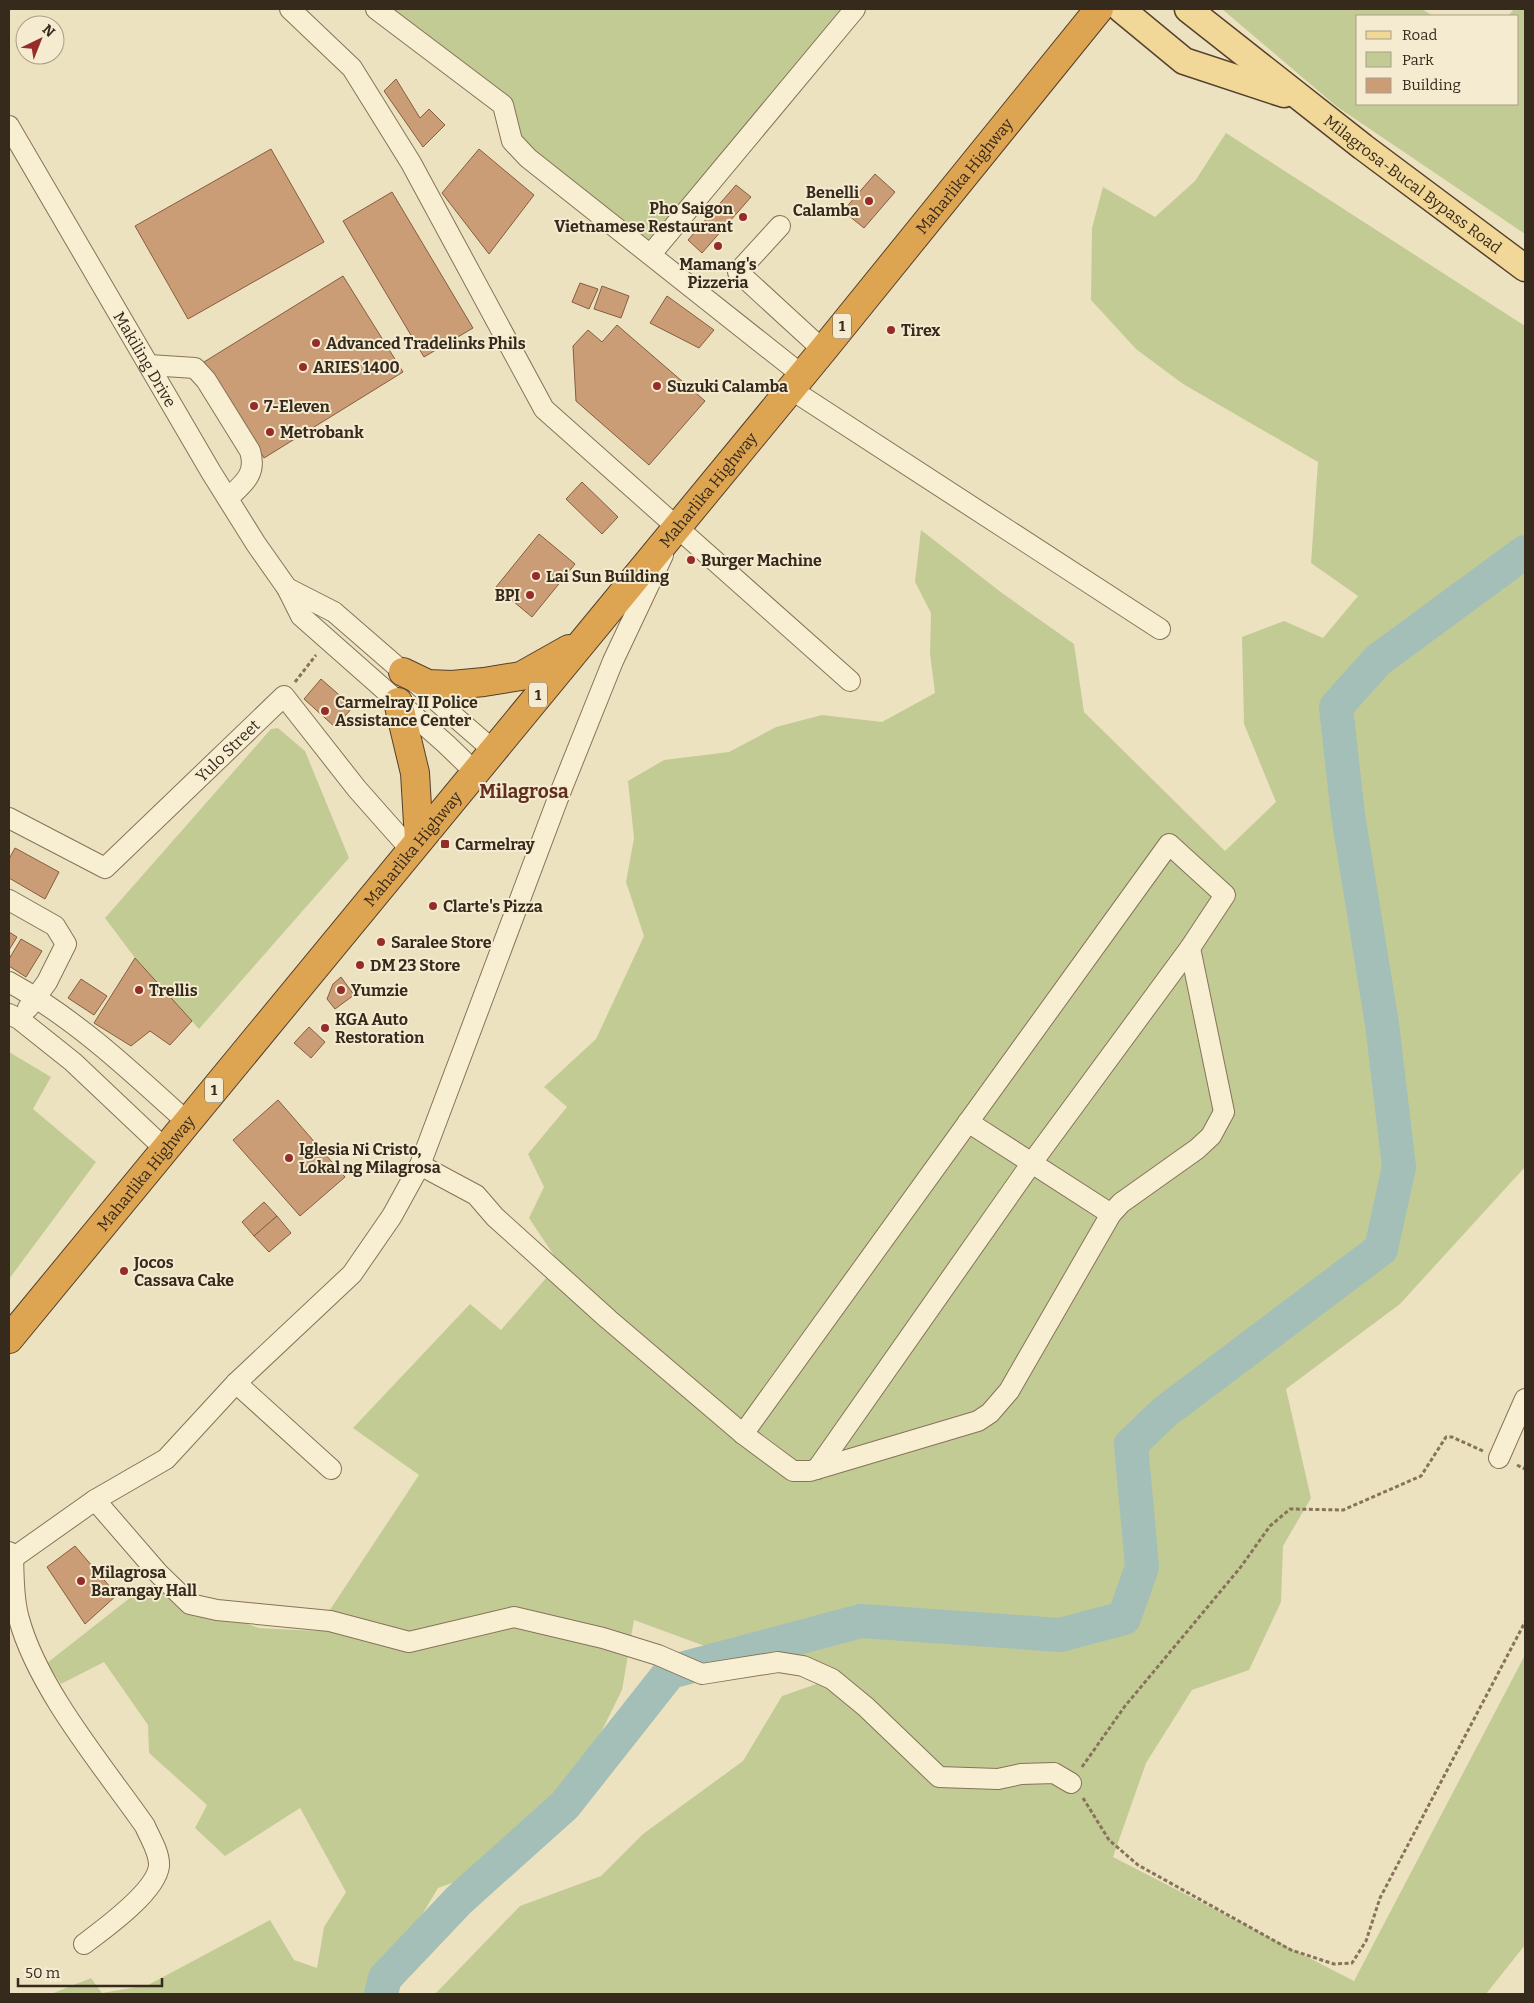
<svg xmlns="http://www.w3.org/2000/svg" width="1534" height="2003" font-family="Bitter,serif">
<style>
.green{fill:#c3cb95}
.lines{fill:none;stroke-linecap:round;stroke-linejoin:round}
.river{stroke:#a3bfb8;stroke-width:34}
.building{fill:#cb9d77;stroke:#855d3f}
.minor-casing{stroke:#867359;stroke-width:22}
.major-casing{stroke:#54402d;stroke-width:29}
.highway-casing{stroke:#54402d;stroke-width:30}
.path{stroke:#867359;stroke-width:3;stroke-dasharray:4 2.5;stroke-linecap:butt}
.minor{stroke:#f8efd3;stroke-width:20}
.major{stroke:#f1d898;stroke-width:26}
.highway{stroke:#dda451;stroke-width:28}
.poi-dot{fill:#952c29;stroke:#f5ebd0;stroke-width:2}
.labels{text-anchor:middle;dominant-baseline:central;stroke-width:4;stroke-linejoin:round;paint-order:stroke}
.shield{fill:#f5ebd0;stroke:#6f6453;stroke-width:1}
.shield-label{font-size:15px;font-weight:bold;fill:#362a1d}
.street-label{font-size:16px;fill:#362a1d;stroke:#f5ebd0}
.poi-label{font-size:16px;font-weight:bold;fill:#362a1d;stroke:#f5ebd0;text-anchor:start}
.quarter-label{font-size:19px;font-weight:bold;fill:#622e1d;stroke:#f5ebd0}
</style>
<rect width="100%" height="100%" fill="#ede2c0"/>
<!-- green -->
<g class="green">
<path d="M372,9H850L652,249L530,160L506,112Z"/>
<path d="M1222,9H1422L1433,16H1358V104H1518V16H1508L1514,9H1525V234L1336,106Z"/>
<path d="M1226,133L1525,326V1167L1400,1304L1286,1389L1311,1498L1283,1546L1281,1602L1249,1670L1192,1690L1146,1763L1113,1857L1354,1981L1525,1655V1945L1486,1994H435L520,1906L601,1876L643,1834L743,1761L782,1696L831,1679L729,1655L634,1620L622,1690L565,1805L496,1867L438,1888L385,1977L398,1994H51L91,1978L102,1993L148,1985L270,1920L294,1960L317,1968L324,1927L346,1892L300,1808L225,1856L195,1828L207,1805L149,1753L148,1725L104,1662L61,1684L47,1663L145,1586L259,1628L316,1631L419,1475L353,1428L470,1304L501,1330L559,1263L529,1218L544,1187L528,1154L567,1107L544,1087L596,1039L644,936L626,882L634,838L628,781L664,760L729,752L776,727L822,715L882,722L935,693L930,654L931,613L915,582L921,530L1002,593L1074,644L1084,712L1225,851L1276,802L1244,724L1242,637L1284,621L1323,638L1358,596L1311,563L1318,462L1183,384L1136,349L1091,300L1092,228L1103,187L1155,217L1195,181Z"/>
<path d="M278,728L305,751L349,858L199,1029L135,958L105,918L271,729Z"/>
<path d="M9,1052L51,1077L33,1109L96,1162L9,1279Z"/>
</g>
<g class="lines">
<!-- river -->
<path class="river" d="M381,1994L385,1978L459,1900L565,1805L670,1672L861,1621L1060,1635L1124,1618L1142,1567L1131,1444L1166,1411L1381,1249L1399,1167L1382,1024L1348,815L1336,707L1378,660L1525,552"/>
</g>
<!-- building -->
<g class="building">
<path d="M396,79L420,118L429,109L445,125L423,147L384,91Z"/>
<path d="M271,149L324,242L188,319L135,226Z"/>
<path d="M479,149L534,195L489,254L442,193Z"/>
<path d="M875,174L895,192L864,228L843,211Z"/>
<path d="M736,185L751,197L702,253L688,240Z"/>
<path d="M392,192L473,328L424,357L343,221Z"/>
<path d="M343,276L403,372L264,458L204,362Z"/>
<path d="M580,283L598,289L589,309L572,302Z"/>
<path d="M602,286L629,296L621,318L594,309Z"/>
<path d="M667,296L714,330L699,348L650,323Z"/>
<path d="M617,325L705,401L649,465L576,401L573,346L588,330L602,342Z"/>
<path d="M582,482L618,517L602,534L566,499Z"/>
<path d="M539,534L575,564L532,617L496,587Z"/>
<path d="M321,679L353,707L335,727L304,699Z"/>
<path d="M15,848L59,872L45,899L9,878V859Z"/>
<path d="M9,932L17,937L9,950Z"/>
<path d="M21,939L42,951L26,977L9,966V959Z"/>
<path d="M135,958L192,1021L170,1045L150,1031L131,1046L94,1023Z"/>
<path d="M341,977L354,995L335,1009L327,999L333,984Z"/>
<path d="M81,979L107,996L94,1015L68,998Z"/>
<path d="M309,1027L325,1042L311,1058L294,1043Z"/>
<path d="M278,1100L345,1177L300,1216L233,1140Z"/>
<path d="M264,1202L277,1216L254,1236L242,1222Z"/>
<path d="M277,1216L291,1233L269,1252L254,1236Z"/>
<path d="M75,1546L117,1595L85,1624L47,1567Z"/>
</g>
<g class="lines">
<!-- minor casing -->
<g class="minor-casing">
<g id="minor">
<path d="M290,9L352,68L411,163L544,409L850,681"/>
<path d="M376,9L503,105L512,141L528,158L802,375"/>
<path id="s1" d="M9,126L211,472L256,544L287,588L301,616L446,744L475,772"/>
<path d="M780,226L738,272L823,350"/>
<path d="M651,254L855,9"/>
<path d="M149,365L195,368L206,380L250,451C257,474 244,483 228,498"/>
<path d="M789,388L1160,629"/>
<path d="M287,588L334,612L493,750"/>
<path id="s2" d="M9,818L105,868L284,696L357,789L411,850"/>
<path d="M9,900L55,926L66,944L47,982L28,1008"/>
<path d="M9,982C76,1019 131,1071 188,1123"/>
<path d="M9,1014L19,1019L73,1062L165,1149"/>
<path d="M968,1122L1111,1214"/>
<path d="M420,1165L476,1195L495,1217L608,1319L743,1434L793,1471H810L978,1421L990,1413L1009,1391L1111,1214L1121,1203L1197,1149L1211,1136L1224,1112L1190,948"/>
<path d="M236,1383L331,1469"/>
<path d="M743,1434L1169,844L1225,895L1190,948L1031,1164L817,1469"/>
<path d="M1499,1458L1525,1399"/>
<path d="M95,1500L159,1574L190,1604L217,1610L330,1621L409,1642L514,1617L603,1638L658,1655L702,1674L778,1662L803,1666L832,1679L866,1707L939,1777L998,1779L1021,1774L1054,1773L1071,1783"/>
<path d="M9,1552L13,1558L95,1500L166,1459L236,1383L352,1274L392,1216L420,1165L560,793L613,661L663,555"/>
<path d="M13,1558C14,1579 13,1599 19,1619C38,1689 103,1766 145,1826C150,1838 160,1853 159,1866C156,1892 104,1929 84,1944"/>
</g>
</g>
<!-- major casing -->
<g class="major-casing">
<g id="major">
<path d="M1121,9L1184,61L1284,94"/>
<path id="s3" d="M1188,9L1363,147L1525,268"/>
</g>
</g>
<!-- highway casing -->
<g class="highway-casing">
<g id="highway">
<path d="M403,672L428,684L452,685L484,682L521,676L569,649"/>
<path d="M398,702L415,773L419,840"/>
<path id="s4" d="M9,1339L823,350L1099,9"/>
</g>
</g>
<!-- path -->
<g class="path">
<path d="M295,682L316,655"/>
<path d="M1517,1465L1525,1469"/>
<path d="M1082,1767L1125,1706L1240,1568L1270,1526L1290,1509L1343,1510L1421,1476L1446,1437H1452L1483,1451"/>
<path d="M1083,1798L1109,1840L1138,1865L1291,1950L1334,1964L1352,1963L1366,1941L1380,1898L1525,1622"/>
</g>
<!-- minor -->
<use href="#minor" class="minor"/>
<!-- major -->
<use href="#major" class="major"/>
<!-- highway -->
<use href="#highway" class="highway"/>
</g>
<!-- markers -->
<g class="poi-dot">
<circle cx="869" cy="201" r="5"/>
<circle cx="743" cy="217" r="5"/>
<circle cx="718" cy="246" r="5"/>
<circle cx="891" cy="330" r="5"/>
<circle cx="316" cy="343" r="5"/>
<circle cx="303" cy="367" r="5"/>
<circle cx="657" cy="386" r="5"/>
<circle cx="254" cy="406" r="5"/>
<circle cx="270" cy="432" r="5"/>
<circle cx="691" cy="560" r="5"/>
<circle cx="536" cy="576" r="5"/>
<circle cx="530" cy="595" r="5"/>
<circle cx="325" cy="711" r="5"/>
<rect x="440" y="839" width="10" height="10" rx="2.5"/>
<circle cx="433" cy="906" r="5"/>
<circle cx="381" cy="942" r="5"/>
<circle cx="360" cy="965" r="5"/>
<circle cx="139" cy="990" r="5"/>
<circle cx="341" cy="990" r="5"/>
<circle cx="325" cy="1028" r="5"/>
<circle cx="289" cy="1158" r="5"/>
<circle cx="124" cy="1271" r="5"/>
<circle cx="81" cy="1581" r="5"/>
</g>
<g class="labels">
<!-- shield labels -->
<g class="shield">
<rect x="833" y="313.5" width="18" height="25" rx="4"/>
<rect x="529" y="682.5" width="18" height="25" rx="4"/>
<rect x="205" y="1077.5" width="18" height="25" rx="4"/>
</g>
<g class="shield-label">
<text x="842" y="326">1</text>
<text x="538" y="695">1</text>
<text x="214" y="1090">1</text>
</g>
<!-- street labels -->
<g class="street-label">
<text stroke="none"><textPath href="#s4" startOffset="1505">Maharlika Highway</textPath></text>
<text stroke="none"><textPath href="#s3" startOffset="285">Milagrosa-Bucal Bypass Road</textPath></text>
<text stroke="none"><textPath href="#s1" startOffset="270">Makiling Drive</textPath></text>
<text stroke="none"><textPath href="#s4" startOffset="1100">Maharlika Highway</textPath></text>
<text stroke="none"><textPath href="#s2" startOffset="278">Yulo Street</textPath></text>
<text stroke="none"><textPath href="#s4" startOffset="635">Maharlika Highway</textPath></text>
<text stroke="none"><textPath href="#s4" startOffset="215">Maharlika Highway</textPath></text>
</g>
<!-- poi labels -->
<g class="poi-label">
<text x="859" y="192" text-anchor="end">Benelli<tspan x="859" dy="18">Calamba</tspan></text>
<text x="733" y="208" text-anchor="end">Pho Saigon<tspan x="733" dy="18">Vietnamese Restaurant</tspan></text>
<text x="718" y="264" text-anchor="middle">Mamang's<tspan x="718" dy="18">Pizzeria</tspan></text>
<text x="901" y="330">Tirex</text>
<text x="326" y="343">Advanced Tradelinks Phils</text>
<text x="313" y="367">ARIES 1400</text>
<text x="667" y="386">Suzuki Calamba</text>
<text x="264" y="406">7-Eleven</text>
<text x="280" y="432">Metrobank</text>
<text x="701" y="560">Burger Machine</text>
<text x="546" y="576">Lai Sun Building</text>
<text x="520" y="595" text-anchor="end">BPI</text>
<text x="335" y="702">Carmelray II Police<tspan x="335" dy="18">Assistance Center</tspan></text>
<text x="455" y="844">Carmelray</text>
<text x="443" y="906">Clarte's Pizza</text>
<text x="391" y="942">Saralee Store</text>
<text x="370" y="965">DM 23 Store</text>
<text x="149" y="990">Trellis</text>
<text x="351" y="990">Yumzie</text>
<text x="335" y="1019">KGA Auto<tspan x="335" dy="18">Restoration</tspan></text>
<text x="299" y="1149">Iglesia Ni Cristo,<tspan x="299" dy="18">Lokal ng Milagrosa</tspan></text>
<text x="134" y="1262">Jocos<tspan x="134" dy="18">Cassava Cake</tspan></text>
<text x="91" y="1572">Milagrosa<tspan x="91" dy="18">Barangay Hall</tspan></text>
</g>
<!-- quarter labels -->
<g class="quarter-label">
<text x="524" y="791">Milagrosa</text>
</g>
</g>
<!-- border -->
<rect width="1534" height="2003" fill="none" stroke="#362a1d" stroke-width="20"/>
<!-- legend -->
<rect x="1356" y="15" width="162" height="90" fill="#f5ebd0" stroke="#a99e88"/>
<rect x="1366" y="31" width="25" height="8" fill="#f1d898" stroke="#a99e88"/>
<text x="1402" y="40" font-size="15" fill="#362a1d">Road</text>
<rect x="1366" y="52" width="25" height="15" fill="#c3cb95" stroke="#a99e88"/>
<text x="1402" y="65" font-size="15" fill="#362a1d">Park</text>
<rect x="1366" y="78" width="25" height="15" fill="#cb9d77" stroke="#a99e88"/>
<text x="1402" y="90" font-size="15" fill="#362a1d">Building</text>
<!-- north arrow -->
<g transform="translate(40 40) rotate(43)"><circle r="24" fill="#f5ebd0" stroke="#a99e88"/>
<path d="M0-4L9 19L0 12L-9 19Z" fill="#952c29"/>
<text y="-8" font-size="14" font-weight="bold" text-anchor="middle" fill="#362a1d">N</text>
</g>
<!-- scale -->
<path d="M18 1978v8h144v-8" fill="none" stroke="#362a1d" stroke-width="2.5"/>
<text x="25" y="1978" font-size="15" fill="#362a1d" stroke="#f5ebd0" stroke-width="4" paint-order="stroke">50 m</text>
</svg>
